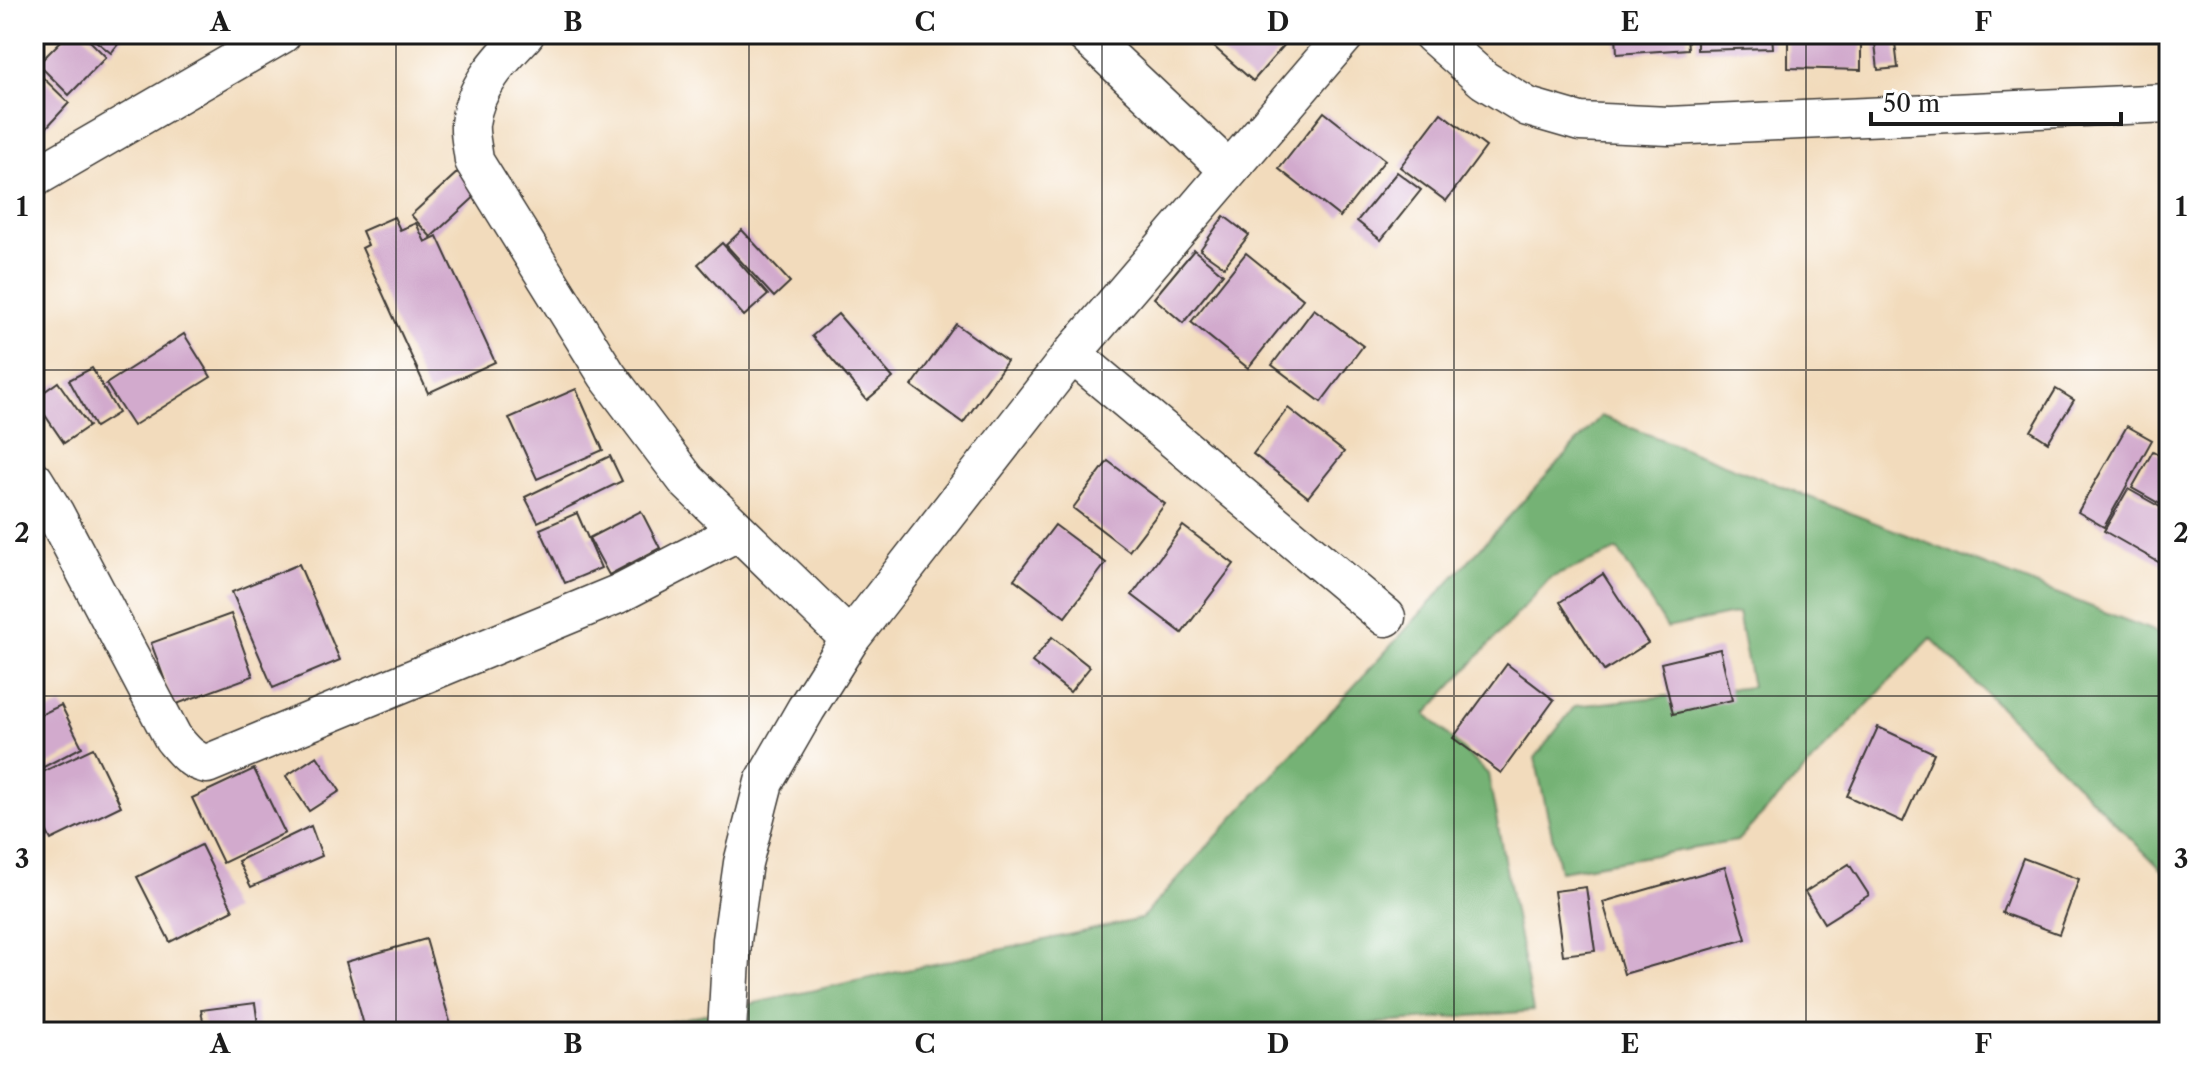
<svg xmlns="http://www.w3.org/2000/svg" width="2203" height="1066" font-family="'Libre Caslon Text',serif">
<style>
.forest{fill:#74b274;stroke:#486748;stroke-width:2}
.building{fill:#d2aacd}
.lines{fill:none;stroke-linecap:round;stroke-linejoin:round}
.minor-casing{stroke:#3c3934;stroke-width:41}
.minor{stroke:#fff;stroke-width:38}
.grid{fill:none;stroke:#1c1c1c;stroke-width:2;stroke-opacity:0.55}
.neatline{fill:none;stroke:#1c1c1c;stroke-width:3}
.grid-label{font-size:26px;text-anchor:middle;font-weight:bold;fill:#1c1c1c}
</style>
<rect width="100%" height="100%" fill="#fff"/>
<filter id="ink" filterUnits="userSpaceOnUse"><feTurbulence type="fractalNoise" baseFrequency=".0125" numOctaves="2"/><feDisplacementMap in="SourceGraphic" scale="16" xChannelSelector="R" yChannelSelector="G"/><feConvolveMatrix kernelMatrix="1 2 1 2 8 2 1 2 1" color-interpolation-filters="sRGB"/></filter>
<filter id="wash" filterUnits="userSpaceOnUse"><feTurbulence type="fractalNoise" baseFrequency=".006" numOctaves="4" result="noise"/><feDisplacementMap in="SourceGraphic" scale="32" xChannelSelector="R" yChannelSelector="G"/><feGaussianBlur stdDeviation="1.8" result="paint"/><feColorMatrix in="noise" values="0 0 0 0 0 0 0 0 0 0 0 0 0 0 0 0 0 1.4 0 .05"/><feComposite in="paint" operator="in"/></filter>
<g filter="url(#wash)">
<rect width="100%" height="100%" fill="#f2dbbc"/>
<!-- forest -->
<path class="forest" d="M1601,416L2169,637V877L1931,638L1737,841L1560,871L1535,758L1575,706L1752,687L1738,613L1667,628L1618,550L1550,578L1426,714L1488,774L1533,1011L1266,1032H622L1141,919Z"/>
<g id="blocks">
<!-- building -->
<g class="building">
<path d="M68,34H83L106,57L69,95L38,64Z"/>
<path d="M87,34H126L111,53Z"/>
<path d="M1209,34H1294L1253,81L1205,39Z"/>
<path d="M1616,34H1687L1688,49L1617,54Z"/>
<path d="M1697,34H1772L1773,48L1697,50Z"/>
<path d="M1788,34H1861V70L1788,68Z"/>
<path d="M1874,34H1894L1898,68L1878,70Z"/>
<path d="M34,69L69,103L46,128L34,117Z"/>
<path d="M1324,112L1385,160L1340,217L1279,169Z"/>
<path d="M1441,113L1486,147L1446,201L1400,167Z"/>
<path d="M459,171L479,193L431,237L411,215Z"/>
<path d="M1397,172L1421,190L1381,240L1357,221Z"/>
<path d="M1224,216L1249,235L1224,267L1200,250Z"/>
<path d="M394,217L400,230L416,223L425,242L437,236L495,362L428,393L362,248L368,245L362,231Z"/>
<path d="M742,230L790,282L774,297L726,245Z"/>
<path d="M722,243L768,295L744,316L698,264Z"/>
<path d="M1194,250L1223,274L1183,323L1154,298Z"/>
<path d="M1246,253L1303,299L1248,368L1191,322Z"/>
<path d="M1314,309L1363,346L1321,402L1272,365Z"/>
<path d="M838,314L893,378L867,400L812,336Z"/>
<path d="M956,324L1007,361L963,423L912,386Z"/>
<path d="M184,334L211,377L133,426L106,384Z"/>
<path d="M92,368L118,413L95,427L69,380Z"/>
<path d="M58,382L89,426L64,443L34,399Z"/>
<path d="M576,389L603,450L537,479L509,418Z"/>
<path d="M2056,389L2074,400L2048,442L2031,431Z"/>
<path d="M1288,408L1344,452L1308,497L1253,454Z"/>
<path d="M2127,426L2152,440L2104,527L2078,512Z"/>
<path d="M2153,451L2169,460V509L2132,488Z"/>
<path d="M610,456L622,481L538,522L525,497Z"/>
<path d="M1108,461L1165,504L1129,551L1073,508Z"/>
<path d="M2128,489L2169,512V568L2104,531Z"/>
<path d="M641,511L660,548L609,575L589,538Z"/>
<path d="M577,513L601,568L565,583L540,529Z"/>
<path d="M1055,525L1106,563L1065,617L1014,579Z"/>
<path d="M1183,526L1234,564L1182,633L1132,595Z"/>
<path d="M299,564L340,660L273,688L232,592Z"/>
<path d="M1603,574L1648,643L1604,671L1560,602Z"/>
<path d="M231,614L253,676L174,705L151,643Z"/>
<path d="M1052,637L1090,667L1070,692L1032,662Z"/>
<path d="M1720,649L1732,700L1673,714L1661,663Z"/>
<path d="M1507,664L1554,700L1501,773L1453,738Z"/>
<path d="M61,705L82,747L34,772V718Z"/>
<path d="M1878,727L1934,753L1903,822L1847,796Z"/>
<path d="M93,748L121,806L51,840L34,807V776Z"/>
<path d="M317,756L340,791L309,811L286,776Z"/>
<path d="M254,769L285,833L223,863L192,798Z"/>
<path d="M311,826L322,856L251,887L238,861Z"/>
<path d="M201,845L233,910L170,942L137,877Z"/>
<path d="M2023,858L2079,879L2059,934L2002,913Z"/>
<path d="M1849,864L1869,895L1824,923L1805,892Z"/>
<path d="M1725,867L1746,939L1624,974L1603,902Z"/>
<path d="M1586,887L1595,951L1563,955L1554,891Z"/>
<path d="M426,939L453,1032H366L346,962Z"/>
<path d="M255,1003L259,1032H205L201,1010Z"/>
</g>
</g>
</g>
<g filter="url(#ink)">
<use href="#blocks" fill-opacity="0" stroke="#3c3934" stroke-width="2"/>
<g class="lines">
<!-- minor casing -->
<g class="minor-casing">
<g id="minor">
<path d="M525,34C501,59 474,87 470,124C469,135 473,149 474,161L607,375L687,481L850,639"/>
<path d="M1085,34L1229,170"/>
<path d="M1432,34L1484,80L1528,107L1580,122L1669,126L2169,103"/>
<path d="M34,178L282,34"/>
<path d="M1072,354L1386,617"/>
<path d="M34,480L55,514L173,738C183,750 191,761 207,764L618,594L737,532"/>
<path d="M727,1032L732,940L743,863L764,782L806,709L850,639L1072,354L1346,34"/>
</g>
</g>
<!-- minor -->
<use href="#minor" class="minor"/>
</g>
</g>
<!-- grid -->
<path class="grid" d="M396,34V1032M749,34V1032M1102,34V1032M1454,34V1032M1806,34V1032M34,370H2169M34,696H2169"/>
<!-- margin -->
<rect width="2203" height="1066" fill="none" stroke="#fff" stroke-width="88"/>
<!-- scale -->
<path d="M1871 112v12h250v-12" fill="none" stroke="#1c1c1c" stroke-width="4"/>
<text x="1883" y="112" font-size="24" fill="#1c1c1c" stroke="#ffffff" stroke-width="6" paint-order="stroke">50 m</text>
<rect x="44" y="44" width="2115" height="978" class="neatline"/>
<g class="grid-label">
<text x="220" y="31">A</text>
<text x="573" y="31">B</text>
<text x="925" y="31">C</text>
<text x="1278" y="31">D</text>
<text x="1630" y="31">E</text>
<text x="1983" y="31">F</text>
<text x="22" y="216">1</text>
<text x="2181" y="216">1</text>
<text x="22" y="542">2</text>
<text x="2181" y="542">2</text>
<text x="22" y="868">3</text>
<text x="2181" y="868">3</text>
<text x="220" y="1053">A</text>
<text x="573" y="1053">B</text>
<text x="925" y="1053">C</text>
<text x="1278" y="1053">D</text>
<text x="1630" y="1053">E</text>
<text x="1983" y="1053">F</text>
</g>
</svg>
